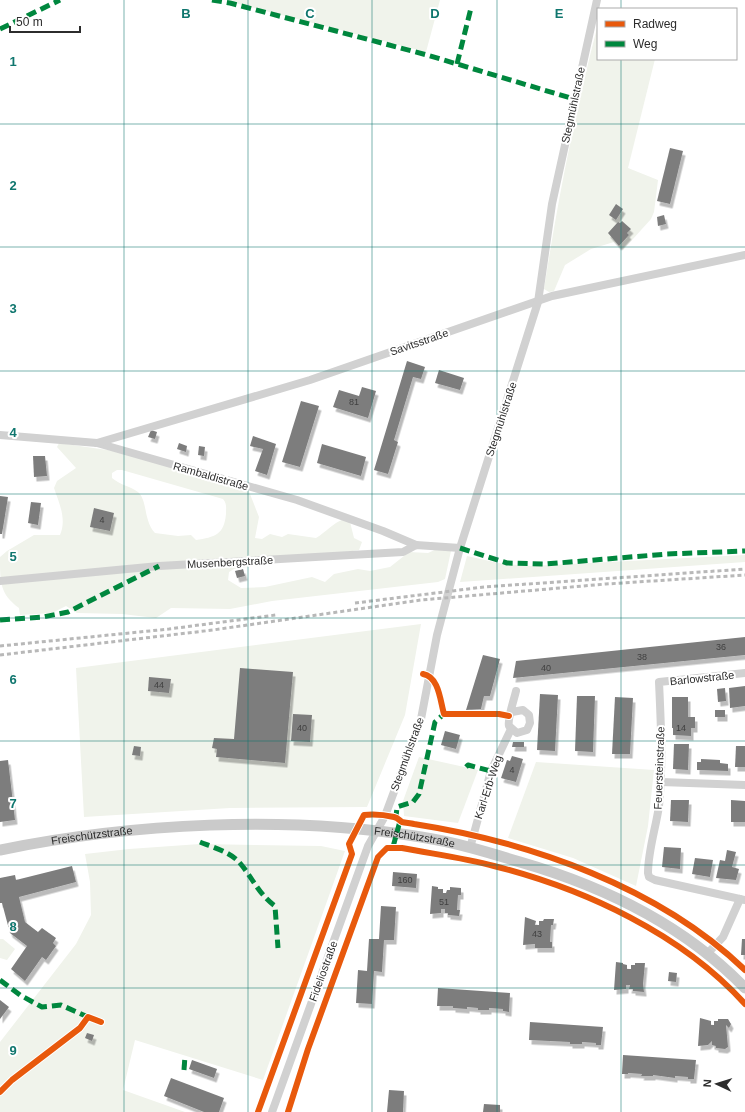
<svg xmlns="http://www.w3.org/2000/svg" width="745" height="1112" font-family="Arial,sans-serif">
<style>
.green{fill:#f0f3eb;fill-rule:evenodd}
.building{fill:#7d7d7d;filter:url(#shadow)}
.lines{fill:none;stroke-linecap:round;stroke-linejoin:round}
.street{stroke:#d1d1d1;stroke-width:8}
.secondary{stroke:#cacaca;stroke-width:11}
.rail{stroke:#b8b8b8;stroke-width:3;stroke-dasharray:4 3;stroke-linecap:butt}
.quiet{stroke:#00873e;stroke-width:5;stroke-dasharray:10 5;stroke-linecap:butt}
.cycleway-casing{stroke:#fff;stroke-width:8}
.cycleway{stroke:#e8590c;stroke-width:6}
.grid{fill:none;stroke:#0f766e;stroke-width:1;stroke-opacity:0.55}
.labels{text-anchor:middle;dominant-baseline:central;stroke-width:4;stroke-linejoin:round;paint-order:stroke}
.number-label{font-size:9px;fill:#404040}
.street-label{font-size:11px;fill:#2c2c2c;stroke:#fff}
.grid-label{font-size:13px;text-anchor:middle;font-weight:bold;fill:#0f766e;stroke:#fff;stroke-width:4;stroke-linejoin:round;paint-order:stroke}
</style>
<defs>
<filter id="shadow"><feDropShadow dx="2.5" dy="4.5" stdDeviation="0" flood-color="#0004"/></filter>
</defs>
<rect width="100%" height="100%" fill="#fff"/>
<!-- green -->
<g class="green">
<path d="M232,0H440L426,52L231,2Z"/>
<path d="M598,24V59H655L628,168L658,180L654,212L651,219L623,250L614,242L591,249L565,265L554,291L549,292L544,289C558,199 575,112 598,24Z"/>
<path d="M59,443L121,452L248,489L259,517L255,538L262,539L270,534L282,537L288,534L316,538C326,532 333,523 344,519L350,522L354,538L362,542L359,550L234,569L229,572L228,580L241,588L265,587L312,577L325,582L334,574L358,569L370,571L390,567L409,552L428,553L439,548L451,551L445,579L438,582L272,601L230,609L171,608L156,618L122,614L77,613L66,606L52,613L20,615L19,608C0,594 0,583 0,557L7,551L34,535H60C67,519 59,503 54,488L57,481L76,468L57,447ZM117,470H122L223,499C227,504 226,507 226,514C224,535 215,537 196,540L191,535L178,536L155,533C143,520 148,501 138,492C130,486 120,485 112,478V473Z"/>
<path d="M745,555V562L460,582L467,556L503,564L531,566Z"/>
<path d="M421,624L405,715L367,807L230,808L84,817L76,668Z"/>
<path d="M419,757L478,770L458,823L404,816L403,801Z"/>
<path d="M536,762L654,770L648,826L636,886L573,858L508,838Z"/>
<path d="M200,844L321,846L345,851L263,1080L135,1040L123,1090L185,1112H0V1042L76,944L91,915L90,882L85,854L129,849Z"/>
<path d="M0,939H3L15,949L7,960L0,958Z"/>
</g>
<!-- building -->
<g class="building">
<path d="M670,148L683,151L670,204L657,201Z"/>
<path d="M616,204L623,209L616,220L609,215Z"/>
<path d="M664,215L666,224L658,226L657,217Z"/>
<path d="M622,221L631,229L627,233L629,235L619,246L608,233L618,222L620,223Z"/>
<path d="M407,361L425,367L421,379L413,377L394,440L398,442L388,474L374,470Z"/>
<path d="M439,370L464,378L460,390L435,383Z"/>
<path d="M362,387L376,391L368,418L333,407L339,390L359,396Z"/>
<path d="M301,401L319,406L300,467L282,462Z"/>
<path d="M151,430L157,432L155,439L148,437Z"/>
<path d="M253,436L276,444L267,475L255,471L263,449L250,446Z"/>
<path d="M179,443L187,446L186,452L177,449Z"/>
<path d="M322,444L366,457L361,476L317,463Z"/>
<path d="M199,446L205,447L204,456L198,455Z"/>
<path d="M33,456H45L47,476L34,477Z"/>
<path d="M0,496L8,497L2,534H0Z"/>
<path d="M31,502L41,503L38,525L28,523Z"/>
<path d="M94,508L114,513L110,531L90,527Z"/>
<path d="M243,569L245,576L237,578L235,571Z"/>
<path d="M745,637V655L513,678L516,661Z"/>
<path d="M483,655L500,659L490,696H484L481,709L466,710Z"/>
<path d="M240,668L293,672L285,763L216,757L217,749L212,748L214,738L234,739Z"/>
<path d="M149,677L171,679L169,693L148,691Z"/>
<path d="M745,686V706L730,708L729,688Z"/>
<path d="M725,688L726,701L718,702L717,689Z"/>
<path d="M540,694L558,695L555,751L537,750Z"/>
<path d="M577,696H595L593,752L575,751Z"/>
<path d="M615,697L633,698L630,754H612Z"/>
<path d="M672,697H688V717H695V728H691V736L673,735V728H672Z"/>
<rect x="715" y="710" width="10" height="7"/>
<path d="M293,714L312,715L310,742L291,741Z"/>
<path d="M445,731L460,735L456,749L441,745Z"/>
<path d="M513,742H524V747H512Z"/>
<path d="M674,744H689L688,770L673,769Z"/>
<path d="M134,746L141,747L140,756L132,755Z"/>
<path d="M736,746H745V767H735Z"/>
<path d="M512,756L523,759L516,782L501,778L507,760L510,761Z"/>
<path d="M701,759L720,760V763L728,764V771L697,770V762H701Z"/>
<path d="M8,760L15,820L0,822V761Z"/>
<path d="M671,800H689L688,822L670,821Z"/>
<path d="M731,800L745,801V822H731Z"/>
<path d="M664,847L681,848L680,869L662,867Z"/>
<path d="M727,850L736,852L732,867L739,869L736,880L716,878L720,860L725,861Z"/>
<path d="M695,858L713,860L710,877L692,874Z"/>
<path d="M72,866L76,882L19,897L25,922L38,932L42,928L56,938L53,943L56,946L46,960L42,957L25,981L11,969L27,946L10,933L2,903H0V878L15,875L16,880Z"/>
<path d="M393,872L417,874L416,888L392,886Z"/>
<path d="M432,886L438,887V889H443V893H446L447,890H450V887L461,888V895H458L457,910H460L459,916L448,915V913H445V909H441V913L430,914Z"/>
<path d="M381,906L396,907L394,940H384L382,972L374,971L372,1004L356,1003L358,970L367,971L369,939H379Z"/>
<path d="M525,917L536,921L535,925H539V921H543L544,919H554L553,925H551L550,942H552V948H535V944L523,945Z"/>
<path d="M742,939H745V955H741Z"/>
<path d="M616,962L623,963V964L627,965V969H631V965H635V963H645L643,984L644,992L633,991V989H629L630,985H626V989L614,990Z"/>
<path d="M669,972L677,973L676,982L668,981Z"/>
<path d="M438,988L510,993L509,1012L503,1011V1009L489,1008V1010H478V1008L467,1007V1009L453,1008V1006H437Z"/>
<path d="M0,1000L9,1007L0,1019Z"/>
<path d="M700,1018L711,1021V1025H714V1021H718V1019H728L731,1024L729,1028L726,1025L728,1047L725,1049L716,1048V1046L712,1045V1041L708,1045L698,1046Z"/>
<path d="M530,1022L603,1027L601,1045H596V1043L582,1042V1044H570V1042L529,1040Z"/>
<path d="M87,1033L94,1035L92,1041L85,1038Z"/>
<path d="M623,1055L696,1060L694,1079H688V1077L675,1076V1078L653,1075V1076H641L642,1074L628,1073V1074H622Z"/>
<path d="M192,1060L217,1069L214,1078L189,1069Z"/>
<path d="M171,1078L224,1098L219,1112H204L164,1096Z"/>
<path d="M389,1090L404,1091L403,1112H387Z"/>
<path d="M484,1104L500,1105V1112H483Z"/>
</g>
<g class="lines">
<!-- street -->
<g class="street">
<path d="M0,435L97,443L297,500L383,531L416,545"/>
<path d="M97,443L310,380L552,296L745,255"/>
<path d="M0,581L159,566L403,552L416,545L460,548"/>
<path d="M745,673L659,682C661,724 663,764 659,806C656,827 648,851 648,873L649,877L655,880L745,900"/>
<path d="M512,712L523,710L529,715L530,723L527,730L517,733L509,726C507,719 514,700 516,691"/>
<path d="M661,782L745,785"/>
<path d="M470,848L491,771L511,729"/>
<path d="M707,954L723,937L740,899"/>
<path d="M272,1112L368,846L385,816L421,719L437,635L460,548L538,302L552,204L597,0"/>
</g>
<!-- secondary -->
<path class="secondary" id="s1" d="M0,850C132,823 287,815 421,837C454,842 487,852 520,862C603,886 684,925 745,988"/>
<!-- rail -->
<g class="rail">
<path d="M355,603L484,587L745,569"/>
<path d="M0,646L169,629L276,615"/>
<path d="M0,655L213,630L421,600L606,584L745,575"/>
</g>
<!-- quiet -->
<g class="quiet">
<path d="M212,0L230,3L427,55L574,99"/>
<path d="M0,29L60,0"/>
<path d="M457,64L471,8"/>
<path d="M460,548L507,563L546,564L667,554L745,551"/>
<path d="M0,620L43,617L68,612L159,566"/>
<path d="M466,767L468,765L491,771"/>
<path d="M393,817H396L397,807L413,802L419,794L435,722L444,714"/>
<path d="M200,842C212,847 227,851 237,860C251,874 257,893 275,906L278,948"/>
<path d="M393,847L400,821"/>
<path d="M0,980L20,995L42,1007L61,1005L88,1017"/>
<path d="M184,1070L185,1056"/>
</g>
<!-- cycleway casing -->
<g class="cycleway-casing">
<g id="cycleway">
<path d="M423,674C439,677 440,700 444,714H499L509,716"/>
<path d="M0,1092L12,1080L80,1028L88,1017L101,1022"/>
<path d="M258,1112L352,854L349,844L364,815C374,814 385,815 394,817C398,818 399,820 402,822C406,823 410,823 414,824C530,842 659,887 745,970"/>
<path d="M288,1112L308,1049L378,857L387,848H402C433,854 464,858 494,866C585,889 682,934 745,1004"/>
</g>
</g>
<!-- cycleway -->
<use href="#cycleway" class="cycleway"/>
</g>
<!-- grid -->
<path class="grid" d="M124,0V1112M248,0V1112M372,0V1112M497,0V1112M621,0V9M621,59V1112M0,124H745M0,247H745M0,371H745M0,494H745M0,618H745M0,741H745M0,865H745M0,988H745"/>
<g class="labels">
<!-- number labels -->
<g class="number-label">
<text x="354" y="402">81</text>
<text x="102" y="520">4</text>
<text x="721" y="647">36</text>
<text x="642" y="657">38</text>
<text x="546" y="668">40</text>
<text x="159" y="685">44</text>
<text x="302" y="728">40</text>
<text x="681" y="728">14</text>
<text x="512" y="770">4</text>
<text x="405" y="880">160</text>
<text x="444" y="902">51</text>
<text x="537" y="934">43</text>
</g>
<!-- street labels -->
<g class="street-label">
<text transform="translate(573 105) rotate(-78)">Stegmühlstraße</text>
<text transform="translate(419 342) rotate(-19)">Savitsstraße</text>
<text transform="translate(501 419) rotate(-72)">Stegmühlstraße</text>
<text transform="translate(211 476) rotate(16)">Rambaldistraße</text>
<text transform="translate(230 562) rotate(-3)">Musenbergstraße</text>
<text transform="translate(702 678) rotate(-6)">Barlowstraße</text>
<text transform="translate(407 754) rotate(-70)">Stegmühlstraße</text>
<text transform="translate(659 768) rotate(-88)">Feuersteinstraße</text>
<text transform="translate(488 787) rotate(-72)">Karl-Erb-Weg</text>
<text stroke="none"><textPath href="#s1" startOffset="93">Freischützstraße</textPath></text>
<text stroke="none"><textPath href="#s1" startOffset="417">Freischützstraße</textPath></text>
<text transform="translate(323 971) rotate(-70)">Fideliostraße</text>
</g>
</g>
<g class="grid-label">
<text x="186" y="18">B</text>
<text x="310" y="18">C</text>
<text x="435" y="18">D</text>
<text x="559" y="18">E</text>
<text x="13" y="66">1</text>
<text x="13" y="190">2</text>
<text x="13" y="313">3</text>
<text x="13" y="437">4</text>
<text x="13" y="561">5</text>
<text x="13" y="684">6</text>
<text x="13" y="808">7</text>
<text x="13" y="931">8</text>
<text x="13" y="1055">9</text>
</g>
<!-- legend -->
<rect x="597" y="8" width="140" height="52" fill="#ffffff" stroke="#ababab"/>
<rect x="605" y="21" width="20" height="6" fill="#e8590c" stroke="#ababab"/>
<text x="633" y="28" font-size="12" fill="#2c2c2c">Radweg</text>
<rect x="605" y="41" width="20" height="6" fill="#00873e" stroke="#ababab"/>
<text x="633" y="48" font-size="12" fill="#2c2c2c">Weg</text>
<!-- north arrow -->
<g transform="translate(717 1084) rotate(274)" stroke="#ffffff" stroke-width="3" paint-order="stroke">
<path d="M0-3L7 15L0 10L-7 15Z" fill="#2c2c2c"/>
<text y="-6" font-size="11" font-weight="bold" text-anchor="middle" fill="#2c2c2c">N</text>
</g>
<!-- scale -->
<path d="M10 26v6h70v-6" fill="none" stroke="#2c2c2c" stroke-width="2"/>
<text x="16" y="26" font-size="12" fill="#2c2c2c" stroke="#ffffff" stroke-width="3" paint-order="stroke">50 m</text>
</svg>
